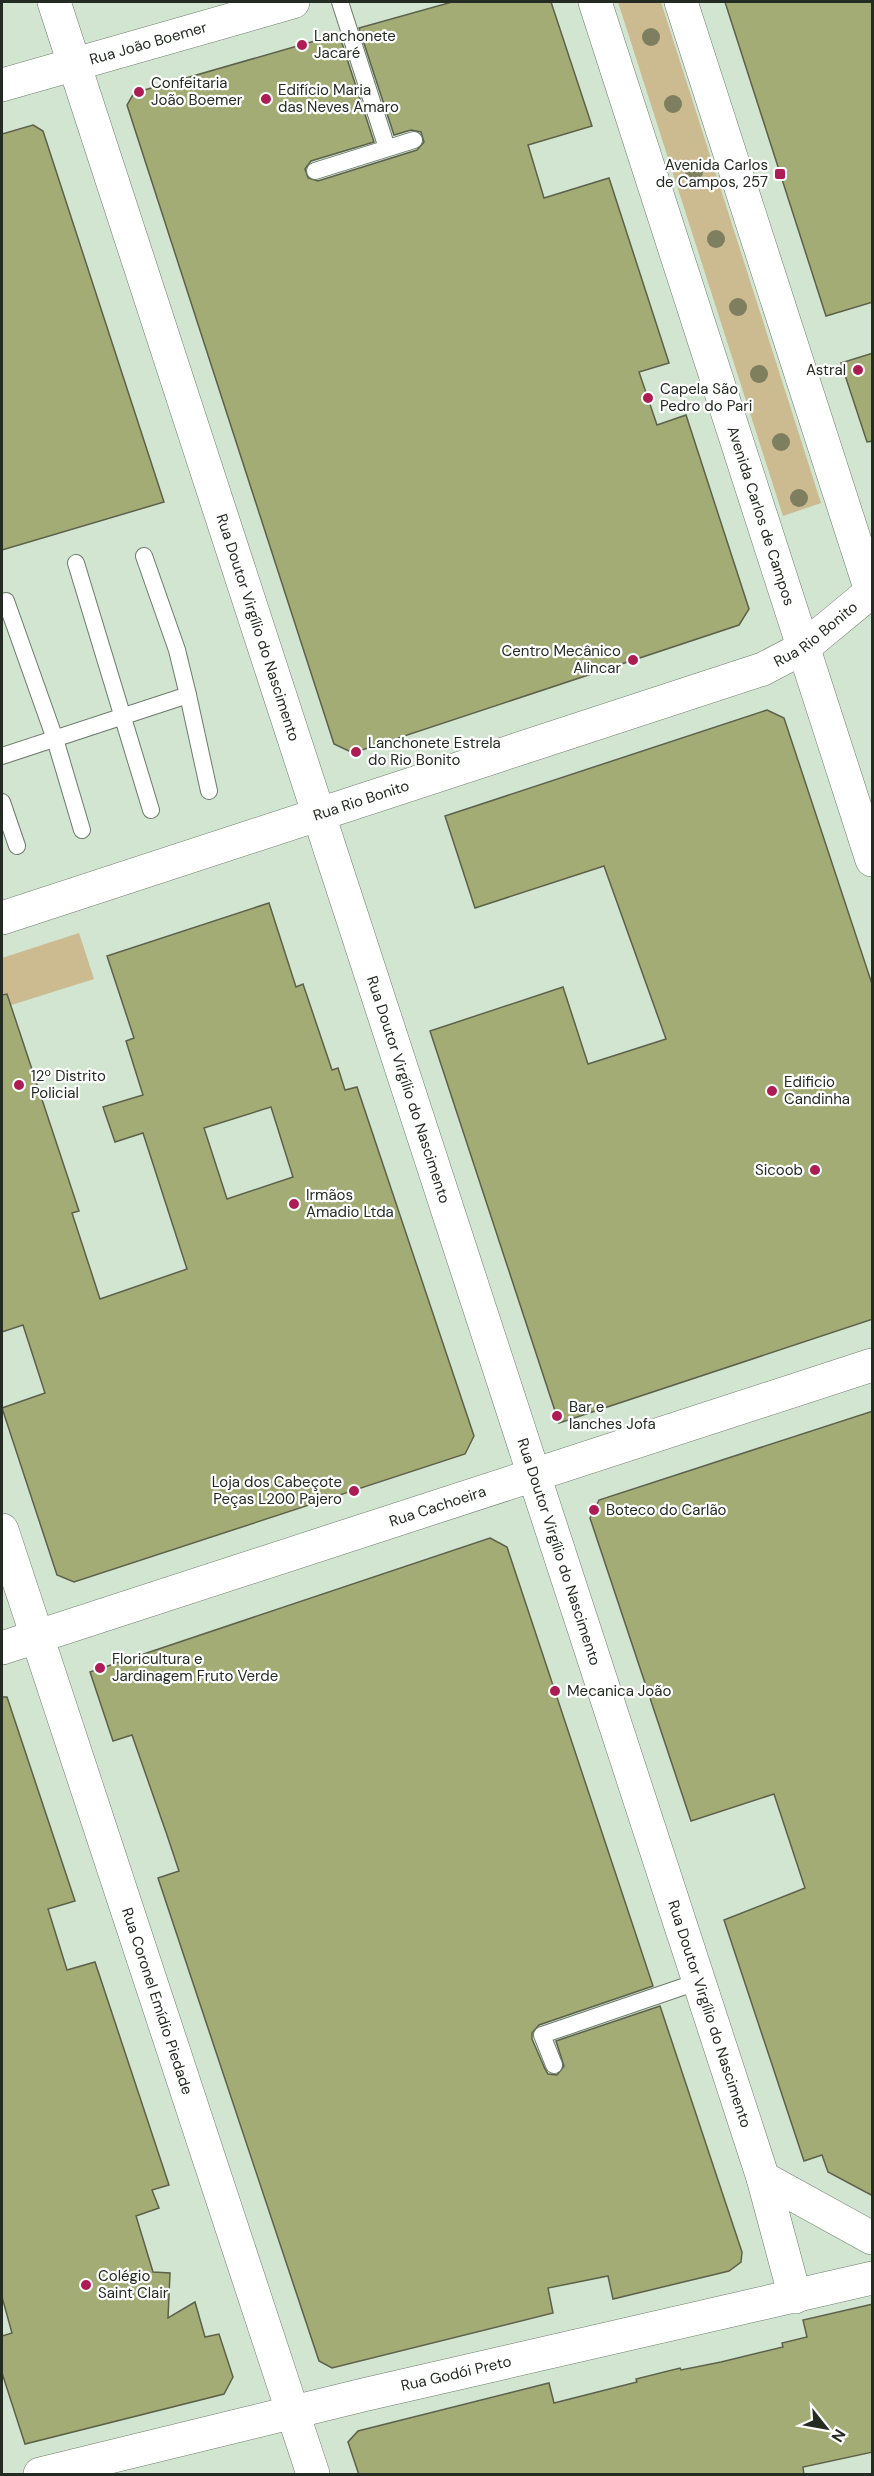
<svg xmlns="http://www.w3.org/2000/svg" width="874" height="2476" font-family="'DM Sans',sans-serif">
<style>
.green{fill:#ccba91}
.building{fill:#a4ac76;stroke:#5d614b;stroke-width:1.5;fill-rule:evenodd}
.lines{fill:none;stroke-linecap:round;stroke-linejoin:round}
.lane-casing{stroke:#6b7c6a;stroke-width:18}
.street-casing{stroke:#6b7c6a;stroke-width:34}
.secondary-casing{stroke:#6b7c6a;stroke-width:34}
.lane{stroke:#fff;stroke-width:16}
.street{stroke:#fff;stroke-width:33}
.secondary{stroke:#fff;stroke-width:33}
.tree{fill:#7e7f5e}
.poi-dot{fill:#ad1d53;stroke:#fff;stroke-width:2}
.labels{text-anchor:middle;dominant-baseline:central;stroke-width:4.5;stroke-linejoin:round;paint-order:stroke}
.poi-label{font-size:15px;fill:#242b23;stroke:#fff;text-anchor:start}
.street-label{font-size:15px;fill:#242b23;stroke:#fff}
</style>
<rect width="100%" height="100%" fill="#d2e5d0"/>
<!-- green -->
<g class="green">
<path d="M618,2H661L821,503L783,516Z"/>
<path d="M79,933L94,979L2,1008V958Z"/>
</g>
<!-- building -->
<g class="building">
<path d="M452,2H551L592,126L528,145L544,198L609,178L669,363L639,372L657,425L686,415L749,609L739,625L353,753L334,744L127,105L134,93L339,34L374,142L311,161L305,169L308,178L318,181L417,150L424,142L421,132L411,130L394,135L359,28Z"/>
<path d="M725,2H873V302L826,316Z"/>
<path d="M33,125L43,131L164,502L2,550V134Z"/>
<path d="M873,353V441L867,442L841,363Z"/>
<path d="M767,710L784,718L873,987V1319L559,1423L430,1031L563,987L588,1064L666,1039L604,866L475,908L445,816Z"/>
<path d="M269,903L296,987L303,984L332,1070L338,1068L345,1090L357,1087L474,1436L465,1454L74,1582L57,1575L2,1408L45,1393L23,1325L2,1332V995L7,994L79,1211L72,1213L100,1299L187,1269L143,1133L115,1142L103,1107L143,1095L126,1041L134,1038L107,956ZM271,1107L293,1177L227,1199L204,1128Z"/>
<path d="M873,1411V2196L828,2172L822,2155L804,2161L724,1920L805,1888L774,1794L691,1821L590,1518L599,1500Z"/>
<path d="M490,1538L507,1547L653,1986L539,2025L532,2033V2039L545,2069L548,2074L557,2075L564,2066L556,2041L660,2006L742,2252L741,2262L729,2271L613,2299L608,2276L548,2288L553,2313L332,2368L319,2361L158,1878L179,1871L167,1835L132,1735L113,1741L90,1672Z"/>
<path d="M2,1697H7L75,1901L48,1909L67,1970L95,1962L169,2185L152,2190L159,2208L136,2216L153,2272L170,2273L168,2318L195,2302L205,2337L219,2334L233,2377L224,2394L25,2444L2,2373V2336L12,2333L2,2297Z"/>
<path d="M873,2304V2452L803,2467L804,2475H359L348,2442L358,2431L549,2383L554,2403L637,2382L636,2379L680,2368L681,2370L721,2362L783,2347L782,2343L807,2337L803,2320Z"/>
</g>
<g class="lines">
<!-- lane casing -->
<g class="lane-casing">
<g id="lane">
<path d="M340,2L387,148"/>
<path d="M315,171L414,140"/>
<path d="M76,563L151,810"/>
<path d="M6,601L55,739L82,830"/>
<path d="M188,695L209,791"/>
<path d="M2,756L188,695L177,650L144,556"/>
<path d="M2,802L17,846"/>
<path d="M554,2065L542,2035L700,1981"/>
</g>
</g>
<!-- street casing -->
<g class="street-casing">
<g id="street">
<path id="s1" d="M54,2L763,2178L872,2238"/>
<path d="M763,2178L795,2297"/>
<path id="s2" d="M40,2474L363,2395L872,2278"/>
</g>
</g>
<!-- secondary casing -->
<g class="secondary-casing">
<g id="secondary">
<path id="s3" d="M595,2L872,860"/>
<path d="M681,2L872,594"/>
<path id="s4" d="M2,85L293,2"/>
<path id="s5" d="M2,918L763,669L803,648L872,591"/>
<path id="s6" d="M2,1530L313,2474"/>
<path id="s7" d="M2,1648L872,1365"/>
</g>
</g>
<!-- lane -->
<use href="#lane" class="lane"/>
<!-- street -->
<use href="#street" class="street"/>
<!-- secondary -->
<use href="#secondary" class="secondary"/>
</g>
<!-- trees -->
<g class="tree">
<circle cx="651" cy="37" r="9"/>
<circle cx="673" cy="104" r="9"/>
<circle cx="694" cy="172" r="9"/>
<circle cx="716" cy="239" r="9"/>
<circle cx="738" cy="307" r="9"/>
<circle cx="759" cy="374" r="9"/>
<circle cx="781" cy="442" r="9"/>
<circle cx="799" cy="498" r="9"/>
</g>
<!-- markers -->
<g class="poi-dot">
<circle cx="302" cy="45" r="6"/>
<circle cx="139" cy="92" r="6"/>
<circle cx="266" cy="99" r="6"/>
<rect x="774" y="168" width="12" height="12" rx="3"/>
<circle cx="858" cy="370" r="6"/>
<circle cx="648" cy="398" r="6"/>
<circle cx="633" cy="660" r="6"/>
<circle cx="356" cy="752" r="6"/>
<circle cx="19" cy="1085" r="6"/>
<circle cx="772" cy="1091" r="6"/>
<circle cx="815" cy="1170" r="6"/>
<circle cx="294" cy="1204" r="6"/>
<circle cx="557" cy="1416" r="6"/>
<circle cx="354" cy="1491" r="6"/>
<circle cx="594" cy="1510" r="6"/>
<circle cx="100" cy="1668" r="6"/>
<circle cx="555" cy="1691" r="6"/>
<circle cx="86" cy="2285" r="6"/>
</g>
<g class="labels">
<!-- poi labels -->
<g class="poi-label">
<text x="314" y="36">Lanchonete<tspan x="314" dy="17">Jacaré</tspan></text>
<text x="151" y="83">Confeitaria<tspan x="151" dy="17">João Boemer</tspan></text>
<text x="278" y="90">Edifício Maria<tspan x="278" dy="17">das Neves Amaro</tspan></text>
<text x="768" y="165" text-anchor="end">Avenida Carlos<tspan x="768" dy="17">de Campos, 257</tspan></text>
<text x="846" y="370" text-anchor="end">Astral</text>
<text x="660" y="389">Capela São<tspan x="660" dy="17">Pedro do Pari</tspan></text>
<text x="621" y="651" text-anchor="end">Centro Mecânico<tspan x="621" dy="17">Alincar</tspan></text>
<text x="368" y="743">Lanchonete Estrela<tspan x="368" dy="17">do Rio Bonito</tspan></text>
<text x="31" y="1076">12º Distrito<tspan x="31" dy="17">Policial</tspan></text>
<text x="784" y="1082">Edificio<tspan x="784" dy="17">Candinha</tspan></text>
<text x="803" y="1170" text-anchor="end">Sicoob</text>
<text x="306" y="1195">Irmãos<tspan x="306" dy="17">Amadio Ltda</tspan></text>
<text x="569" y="1407">Bar e<tspan x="569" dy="17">lanches Jofa</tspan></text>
<text x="342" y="1482" text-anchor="end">Loja dos Cabeçote<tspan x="342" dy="17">Peças L200 Pajero</tspan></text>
<text x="606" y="1510">Boteco do Carlão</text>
<text x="112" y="1659">Floricultura e<tspan x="112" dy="17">Jardinagem Fruto Verde</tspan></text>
<text x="567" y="1691">Mecanica João</text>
<text x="98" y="2276">Colégio<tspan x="98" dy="17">Saint Clair</tspan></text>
</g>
<!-- street labels -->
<g class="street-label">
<text stroke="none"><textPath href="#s4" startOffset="152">Rua João Boemer</textPath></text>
<text stroke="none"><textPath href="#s3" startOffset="540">Avenida Carlos de Campos</textPath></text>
<text stroke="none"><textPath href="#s1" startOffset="658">Rua Doutor Virgílio do Nascimento</textPath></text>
<text stroke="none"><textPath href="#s5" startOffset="864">Rua Rio Bonito</textPath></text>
<text stroke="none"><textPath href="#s5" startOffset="378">Rua Rio Bonito</textPath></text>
<text stroke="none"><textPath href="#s1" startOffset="1144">Rua Doutor Virgílio do Nascimento</textPath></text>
<text stroke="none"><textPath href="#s7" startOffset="458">Rua Cachoeira</textPath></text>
<text stroke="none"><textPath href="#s1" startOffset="1630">Rua Doutor Virgílio do Nascimento</textPath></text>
<text stroke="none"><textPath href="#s6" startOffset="496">Rua Coronel Emídio Piedade</textPath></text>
<text stroke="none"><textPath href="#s1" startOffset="2116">Rua Doutor Virgílio do Nascimento</textPath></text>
<text stroke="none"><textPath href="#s2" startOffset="428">Rua Godói Preto</textPath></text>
</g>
</g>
<!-- border -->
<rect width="874" height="2476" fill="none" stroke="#242b23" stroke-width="6"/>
<!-- north arrow -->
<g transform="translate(826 2428) rotate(121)" stroke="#ffffff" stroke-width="4.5" paint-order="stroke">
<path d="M0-4.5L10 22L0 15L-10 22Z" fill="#242b23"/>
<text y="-9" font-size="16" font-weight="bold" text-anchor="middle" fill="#242b23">N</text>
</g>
</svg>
